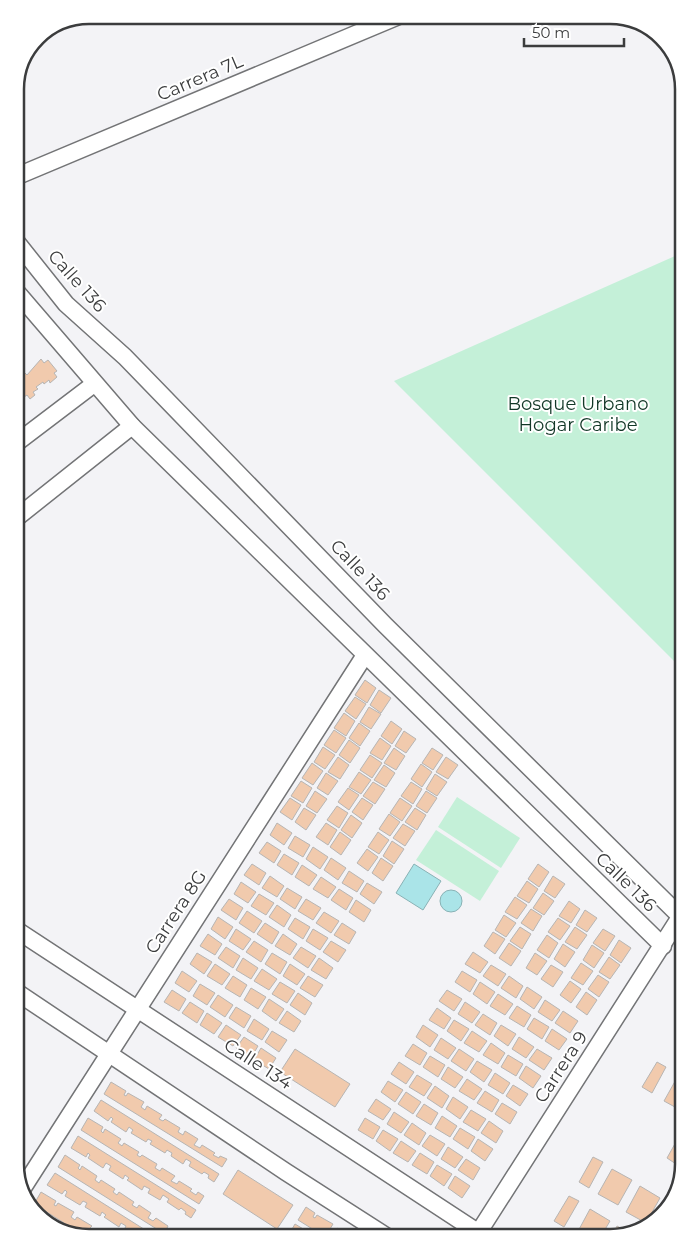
<svg xmlns="http://www.w3.org/2000/svg" width="699" height="1253" font-family="Montserrat,sans-serif">
<style>
.green{fill:#c4f0d8}
.water{fill:#aae4e8;stroke:#89b2b5}
.lines{fill:none;stroke-linecap:round;stroke-linejoin:round}
.stream{stroke:#89b2b5;stroke-width:4}
.building{fill:#f1caad;stroke:#b7b5b3}
.minor-casing{stroke:#737476;stroke-width:19}
.minor{stroke:#fff;stroke-width:16}
.labels{text-anchor:middle;dominant-baseline:central;stroke-width:4;stroke-linejoin:round;paint-order:stroke}
.street-label{font-size:18px;fill:#3b3c3d;stroke:#fff}
.park-label{font-size:18px;fill:#123827;stroke:#fff}
.rim{fill:none;stroke:#3b3c3d;stroke-width:2.5}
</style>
<rect width="100%" height="100%" fill="#f3f3f6"/>
<!-- green -->
<g class="green">
<path d="M684,252V671L394,381Z"/>
<path d="M457,797L520,838L501,868L438,827Z"/>
<path d="M436,830L499,871L480,901L416,860Z"/>
</g>
<!-- water -->
<g class="water">
<path d="M414,864L441,881L423,910L396,893Z"/>
<circle cx="451" cy="901" r="11"/>
</g>
<g class="lines">
<!-- stream -->
<path class="stream" d="M647,26L678,62"/>
</g>
<!-- building -->
<g class="building">
<path d="M41,359L44,363L48,360L57,371L54,373L57,377L50,383L49,380L44,384L43,382L36,387L38,389L33,392L35,395L30,399L27,395L24,397L15,387L18,384L15,377L19,374L21,376L25,373L27,375Z"/>
<path d="M15,389L21,397L18,400L21,404L15,409Z"/>
<path d="M365,680L376,688L367,703L355,695Z"/>
<path d="M379,690L391,698L381,713L370,705Z"/>
<path d="M355,697L366,704L356,719L345,711Z"/>
<path d="M369,707L381,714L371,729L360,722Z"/>
<path d="M344,713L355,721L346,736L334,728Z"/>
<path d="M391,721L402,729L392,744L381,736Z"/>
<path d="M359,723L370,731L360,746L349,738Z"/>
<path d="M334,730L346,738L336,753L324,745Z"/>
<path d="M404,731L416,739L406,753L395,746Z"/>
<path d="M380,738L391,746L382,760L370,753Z"/>
<path d="M349,740L360,748L350,763L339,755Z"/>
<path d="M323,747L335,755L325,769L314,762Z"/>
<path d="M394,748L405,756L396,770L384,763Z"/>
<path d="M432,748L443,755L433,770L422,763Z"/>
<path d="M370,755L382,763L372,778L360,770Z"/>
<path d="M338,757L349,765L340,779L328,772Z"/>
<path d="M446,757L458,765L448,779L436,772Z"/>
<path d="M312,763L323,771L313,785L302,778Z"/>
<path d="M421,764L432,772L422,787L411,779Z"/>
<path d="M384,765L395,773L386,787L374,780Z"/>
<path d="M359,772L371,780L361,794L349,787Z"/>
<path d="M326,773L338,781L328,795L317,788Z"/>
<path d="M435,774L447,782L437,796L426,789Z"/>
<path d="M301,781L312,788L303,803L291,796Z"/>
<path d="M373,782L385,789L375,804L363,796Z"/>
<path d="M411,782L422,789L413,804L401,796Z"/>
<path d="M348,788L359,795L349,810L338,802Z"/>
<path d="M315,791L327,799L317,813L306,806Z"/>
<path d="M426,791L437,798L427,813L416,806Z"/>
<path d="M290,798L301,805L292,820L280,812Z"/>
<path d="M362,798L373,805L363,820L352,812Z"/>
<path d="M400,798L412,806L402,821L390,813Z"/>
<path d="M337,806L348,813L339,828L327,820Z"/>
<path d="M304,808L316,815L306,830L295,822Z"/>
<path d="M415,808L426,815L417,830L405,822Z"/>
<path d="M389,814L400,822L390,836L379,829Z"/>
<path d="M351,815L362,823L352,838L341,830Z"/>
<path d="M277,823L292,833L284,845L270,835Z"/>
<path d="M326,823L337,830L328,845L316,837Z"/>
<path d="M403,824L415,831L405,846L393,838Z"/>
<path d="M340,832L351,840L341,855L330,847Z"/>
<path d="M378,832L389,840L379,854L368,847Z"/>
<path d="M295,836L310,845L303,857L288,848Z"/>
<path d="M392,841L404,849L394,864L383,856Z"/>
<path d="M267,842L281,851L274,863L259,853Z"/>
<path d="M313,847L328,857L320,869L306,859Z"/>
<path d="M367,849L378,857L368,871L357,863Z"/>
<path d="M284,854L299,863L292,875L277,865Z"/>
<path d="M331,858L346,868L338,880L324,870Z"/>
<path d="M381,858L393,866L383,881L372,873Z"/>
<path d="M252,864L266,873L259,885L244,875Z"/>
<path d="M538,864L549,872L539,887L528,879Z"/>
<path d="M302,865L317,875L309,886L295,877Z"/>
<path d="M349,871L364,881L357,892L342,883Z"/>
<path d="M270,876L284,886L277,897L262,888Z"/>
<path d="M553,876L565,884L555,898L544,891Z"/>
<path d="M321,877L336,887L328,898L313,889Z"/>
<path d="M527,881L538,889L529,903L517,896Z"/>
<path d="M241,882L256,892L248,903L234,894Z"/>
<path d="M367,883L382,892L374,904L360,894Z"/>
<path d="M287,888L302,897L295,909L280,899Z"/>
<path d="M339,889L353,898L346,910L331,900Z"/>
<path d="M543,893L554,901L544,915L533,908Z"/>
<path d="M259,894L274,903L266,915L251,906Z"/>
<path d="M515,897L527,905L517,919L505,912Z"/>
<path d="M229,899L243,908L236,920L221,910Z"/>
<path d="M306,899L321,908L313,920L298,911Z"/>
<path d="M356,900L371,910L364,922L349,912Z"/>
<path d="M569,901L580,909L571,923L559,916Z"/>
<path d="M277,905L291,915L284,927L269,917Z"/>
<path d="M531,909L542,916L533,931L521,923Z"/>
<path d="M585,910L597,918L587,932L576,925Z"/>
<path d="M247,911L262,921L254,933L239,923Z"/>
<path d="M324,912L339,921L331,933L316,923Z"/>
<path d="M504,915L516,923L506,937L495,930Z"/>
<path d="M218,917L233,927L225,939L211,929Z"/>
<path d="M295,918L310,927L303,939L288,929Z"/>
<path d="M558,918L570,926L560,940L548,932Z"/>
<path d="M265,923L279,932L272,944L257,934Z"/>
<path d="M342,923L356,932L349,944L334,935Z"/>
<path d="M520,927L531,934L522,949L510,941Z"/>
<path d="M575,927L587,935L577,949L565,942Z"/>
<path d="M236,929L251,939L243,950L229,941Z"/>
<path d="M313,929L328,938L320,950L306,941Z"/>
<path d="M603,929L615,936L605,951L593,943Z"/>
<path d="M493,932L505,939L495,954L484,946Z"/>
<path d="M208,934L222,944L215,955L200,946Z"/>
<path d="M283,934L297,944L290,955L275,946Z"/>
<path d="M547,935L558,943L549,958L537,950Z"/>
<path d="M619,940L631,948L621,963L610,955Z"/>
<path d="M254,941L268,950L261,962L246,952Z"/>
<path d="M331,941L346,950L338,962L323,952Z"/>
<path d="M509,943L521,951L511,966L499,958Z"/>
<path d="M563,944L575,952L565,967L554,959Z"/>
<path d="M592,945L604,953L594,968L583,960Z"/>
<path d="M226,947L240,956L233,968L218,958Z"/>
<path d="M301,947L316,956L308,968L293,958Z"/>
<path d="M473,952L488,962L480,973L465,964Z"/>
<path d="M197,953L212,962L204,974L190,964Z"/>
<path d="M272,953L287,962L280,974L265,964Z"/>
<path d="M535,953L547,961L537,975L526,968Z"/>
<path d="M609,957L620,965L610,979L599,972Z"/>
<path d="M243,958L258,968L251,979L236,970Z"/>
<path d="M319,958L333,968L326,979L311,970Z"/>
<path d="M581,963L593,971L583,985L571,978Z"/>
<path d="M215,964L230,974L222,985L207,976Z"/>
<path d="M290,964L305,974L297,985L283,976Z"/>
<path d="M491,965L506,974L498,986L483,976Z"/>
<path d="M551,965L563,972L553,987L541,979Z"/>
<path d="M262,969L277,979L269,990L254,981Z"/>
<path d="M182,971L197,981L189,992L175,983Z"/>
<path d="M462,971L477,980L470,992L455,982Z"/>
<path d="M598,975L609,982L599,997L588,989Z"/>
<path d="M233,976L247,985L240,997L225,988Z"/>
<path d="M308,976L323,985L315,997L300,988Z"/>
<path d="M509,976L523,986L516,998L501,988Z"/>
<path d="M570,981L581,989L571,1003L560,995Z"/>
<path d="M280,982L295,991L287,1003L272,994Z"/>
<path d="M480,982L495,992L487,1004L473,994Z"/>
<path d="M200,984L215,993L207,1005L193,996Z"/>
<path d="M527,987L542,997L534,1009L520,999Z"/>
<path d="M251,988L266,997L258,1009L244,1000Z"/>
<path d="M172,990L186,999L179,1011L164,1002Z"/>
<path d="M447,990L462,999L454,1011L439,1001Z"/>
<path d="M586,992L597,1000L587,1015L576,1007Z"/>
<path d="M298,993L312,1003L305,1015L290,1005Z"/>
<path d="M498,994L513,1004L505,1015L490,1006Z"/>
<path d="M218,995L233,1005L225,1017L210,1007Z"/>
<path d="M269,999L284,1009L276,1021L262,1011Z"/>
<path d="M545,1000L560,1010L552,1021L538,1012Z"/>
<path d="M190,1002L204,1011L197,1023L182,1013Z"/>
<path d="M465,1002L480,1012L472,1023L458,1014Z"/>
<path d="M517,1006L531,1015L524,1027L509,1018Z"/>
<path d="M236,1007L251,1016L244,1028L229,1018Z"/>
<path d="M437,1008L451,1018L444,1029L429,1020Z"/>
<path d="M287,1011L301,1021L294,1032L279,1023Z"/>
<path d="M563,1011L578,1021L570,1033L555,1023Z"/>
<path d="M207,1013L222,1023L214,1034L200,1025Z"/>
<path d="M483,1014L497,1023L490,1035L475,1025Z"/>
<path d="M534,1018L549,1027L542,1039L527,1029Z"/>
<path d="M254,1019L269,1029L262,1040L247,1031Z"/>
<path d="M454,1020L469,1029L461,1041L447,1031Z"/>
<path d="M226,1025L241,1035L233,1046L218,1037Z"/>
<path d="M423,1025L438,1035L430,1047L416,1037Z"/>
<path d="M501,1025L516,1034L508,1046L494,1036Z"/>
<path d="M552,1029L567,1039L559,1050L545,1041Z"/>
<path d="M272,1031L287,1040L279,1052L265,1042Z"/>
<path d="M472,1031L487,1041L479,1052L464,1043Z"/>
<path d="M244,1037L258,1046L251,1058L236,1048Z"/>
<path d="M519,1037L534,1047L526,1058L512,1049Z"/>
<path d="M441,1038L456,1048L448,1059L434,1050Z"/>
<path d="M491,1043L505,1053L498,1064L483,1055Z"/>
<path d="M413,1044L427,1053L420,1065L405,1056Z"/>
<path d="M261,1048L276,1058L269,1069L254,1060Z"/>
<path d="M295,1049L350,1084L335,1107L280,1072Z"/>
<path d="M459,1049L474,1059L466,1071L451,1061Z"/>
<path d="M537,1049L552,1058L544,1070L529,1060Z"/>
<path d="M508,1055L523,1064L516,1076L501,1067Z"/>
<path d="M430,1056L445,1065L438,1077L423,1067Z"/>
<path d="M477,1061L492,1070L484,1082L470,1072Z"/>
<path d="M399,1062L414,1072L406,1084L391,1074Z"/>
<path d="M657,1062L666,1067L652,1093L642,1087Z"/>
<path d="M526,1066L541,1076L533,1088L519,1078Z"/>
<path d="M448,1067L463,1077L455,1088L441,1079Z"/>
<path d="M495,1073L510,1083L503,1094L488,1085Z"/>
<path d="M417,1075L432,1084L424,1096L409,1087Z"/>
<path d="M678,1076L684,1079V1112L664,1101Z"/>
<path d="M467,1079L482,1089L474,1100L459,1091Z"/>
<path d="M388,1081L403,1090L395,1102L381,1092Z"/>
<path d="M111,1082L126,1091L124,1095L126,1096L128,1093L144,1102L141,1107L145,1110L147,1106L162,1115L159,1119L163,1121L165,1119L180,1128L178,1132L183,1135L185,1131L198,1139L194,1145L200,1148L202,1145L215,1153L213,1155L219,1158L220,1156L227,1159L222,1167L104,1094Z"/>
<path d="M513,1085L528,1094L520,1106L506,1096Z"/>
<path d="M435,1086L449,1096L442,1108L427,1098Z"/>
<path d="M485,1091L499,1100L492,1112L477,1103Z"/>
<path d="M406,1092L421,1102L413,1114L398,1104Z"/>
<path d="M453,1097L468,1107L460,1119L446,1109Z"/>
<path d="M376,1099L391,1109L383,1120L368,1111Z"/>
<path d="M101,1100L219,1174L214,1182L208,1178L209,1175L204,1172L202,1174L189,1166L191,1162L186,1159L183,1164L171,1156L172,1153L167,1150L165,1153L150,1144L152,1141L148,1139L146,1142L131,1133L133,1130L129,1127L126,1132L111,1122L113,1119L111,1117L108,1121L94,1111Z"/>
<path d="M502,1103L517,1112L510,1124L495,1114Z"/>
<path d="M424,1104L438,1113L431,1125L416,1116Z"/>
<path d="M471,1110L486,1119L478,1131L463,1122Z"/>
<path d="M394,1112L409,1122L401,1133L387,1124Z"/>
<path d="M442,1116L457,1126L450,1137L435,1128Z"/>
<path d="M88,1118L103,1127L101,1131L103,1133L105,1129L121,1139L118,1143L122,1146L124,1143L139,1152L137,1155L140,1157L142,1155L157,1164L155,1168L160,1171L162,1168L175,1176L171,1181L177,1184L179,1181L192,1189L190,1191L196,1195L198,1192L204,1196L199,1204L81,1130Z"/>
<path d="M365,1118L380,1127L373,1139L358,1130Z"/>
<path d="M489,1121L503,1131L496,1143L481,1133Z"/>
<path d="M412,1123L426,1133L419,1145L404,1135Z"/>
<path d="M460,1128L475,1137L468,1149L453,1139Z"/>
<path d="M383,1130L398,1139L390,1151L376,1141Z"/>
<path d="M681,1133L684,1135V1151L676,1164L667,1158Z"/>
<path d="M430,1135L445,1144L437,1156L422,1146Z"/>
<path d="M78,1136L196,1210L191,1218L185,1214L186,1212L181,1208L179,1210L167,1202L169,1199L163,1195L160,1200L148,1193L150,1189L144,1186L142,1190L127,1180L129,1178L125,1175L123,1179L109,1170L111,1166L106,1163L103,1168L88,1158L90,1155L88,1153L86,1157L71,1148Z"/>
<path d="M478,1139L493,1149L485,1161L471,1151Z"/>
<path d="M401,1141L416,1151L408,1162L393,1153Z"/>
<path d="M448,1147L463,1157L455,1168L441,1159Z"/>
<path d="M420,1153L434,1162L427,1174L412,1165Z"/>
<path d="M65,1155L80,1165L78,1168L80,1170L82,1166L97,1176L95,1180L99,1183L101,1180L115,1189L113,1192L117,1195L119,1192L134,1202L132,1205L137,1208L139,1205L151,1213L148,1218L153,1221L156,1218L168,1226L167,1228L173,1232L174,1229L180,1233L177,1238H171L58,1167Z"/>
<path d="M593,1157L603,1162L589,1188L579,1182Z"/>
<path d="M466,1159L480,1168L473,1180L458,1170Z"/>
<path d="M437,1165L452,1174L444,1186L430,1176Z"/>
<path d="M612,1169L632,1180L618,1205L598,1194Z"/>
<path d="M238,1170L293,1205L277,1229L223,1194Z"/>
<path d="M55,1173L158,1238H144L145,1236L140,1232L137,1238L124,1230L126,1226L121,1223L119,1227L104,1217L106,1215L102,1212L100,1216L85,1207L87,1203L83,1201L80,1205L65,1196L67,1192L65,1190L62,1194L47,1185Z"/>
<path d="M455,1176L470,1186L462,1198L448,1188Z"/>
<path d="M640,1186L660,1198L646,1223L626,1212Z"/>
<path d="M41,1192L56,1201L54,1205L56,1206L58,1203L74,1212L71,1217L75,1220L77,1217L92,1226L89,1229L93,1231L95,1229L109,1238H88L34,1204Z"/>
<path d="M569,1196L579,1201L564,1227L554,1221Z"/>
<path d="M306,1207L315,1213L313,1217L315,1218L317,1215L333,1224L330,1229L334,1232L337,1228L350,1238H327L298,1220Z"/>
<path d="M590,1209L610,1221L600,1238H581L576,1235Z"/>
<path d="M38,1215L65,1231L48,1225Z"/>
<path d="M295,1224L318,1238H291L288,1236Z"/>
<path d="M617,1226L630,1233L611,1238Z"/>
</g>
<g class="lines">
<!-- minor casing -->
<g class="minor-casing">
<g id="minor">
<path d="M15,177L401,15"/>
<path d="M15,240L66,304L125,357L385,625L684,920"/>
<path d="M15,290L132,426L663,946"/>
<path d="M15,444L94,384"/>
<path d="M15,519L132,426"/>
<path d="M15,929L479,1233"/>
<path d="M15,991L286,1172L389,1238"/>
<path d="M21,1191L365,655"/>
<path d="M475,1238L680,917"/>
</g>
</g>
<!-- minor -->
<use href="#minor" class="minor"/>
</g>
<g class="labels">
<!-- street labels -->
<g class="street-label">
<text transform="translate(200 78) rotate(-23)">Carrera 7L</text>
<text transform="translate(77 281) rotate(48)">Calle 136</text>
<text transform="translate(360 570) rotate(46)">Calle 136</text>
<text transform="translate(626 882) rotate(44)">Calle 136</text>
<text transform="translate(176 912) rotate(-57)">Carrera 8G</text>
<text transform="translate(258 1064) rotate(33)">Calle 134</text>
<text transform="translate(561 1067) rotate(-57)">Carrera 9</text>
</g>
<!-- park labels -->
<g class="park-label">
<text x="578" y="404">Bosque Urbano<tspan x="578" dy="21">Hogar Caribe</tspan></text>
</g>
</g>
<!-- crop -->
<path d="M0 0H699V1253H0ZM89 24H610A65 65 0 0 1 675 89V1164A65 65 0 0 1 610 1229H89A65 65 0 0 1 24 1164V89A65 65 0 0 1 89 24Z" fill="#fff" fill-rule="evenodd"/>
<path class="rim" d="M89 24H610A65 65 0 0 1 675 89V1164A65 65 0 0 1 610 1229H89A65 65 0 0 1 24 1164V89A65 65 0 0 1 89 24Z"/>
<!-- scale -->
<path d="M524 38v8h100v-8" fill="none" stroke="#3b3c3d" stroke-width="2.5"/>
<text x="532" y="38" font-size="15" fill="#3b3c3d" stroke="#ffffff" stroke-width="4" paint-order="stroke">50 m</text>
</svg>
